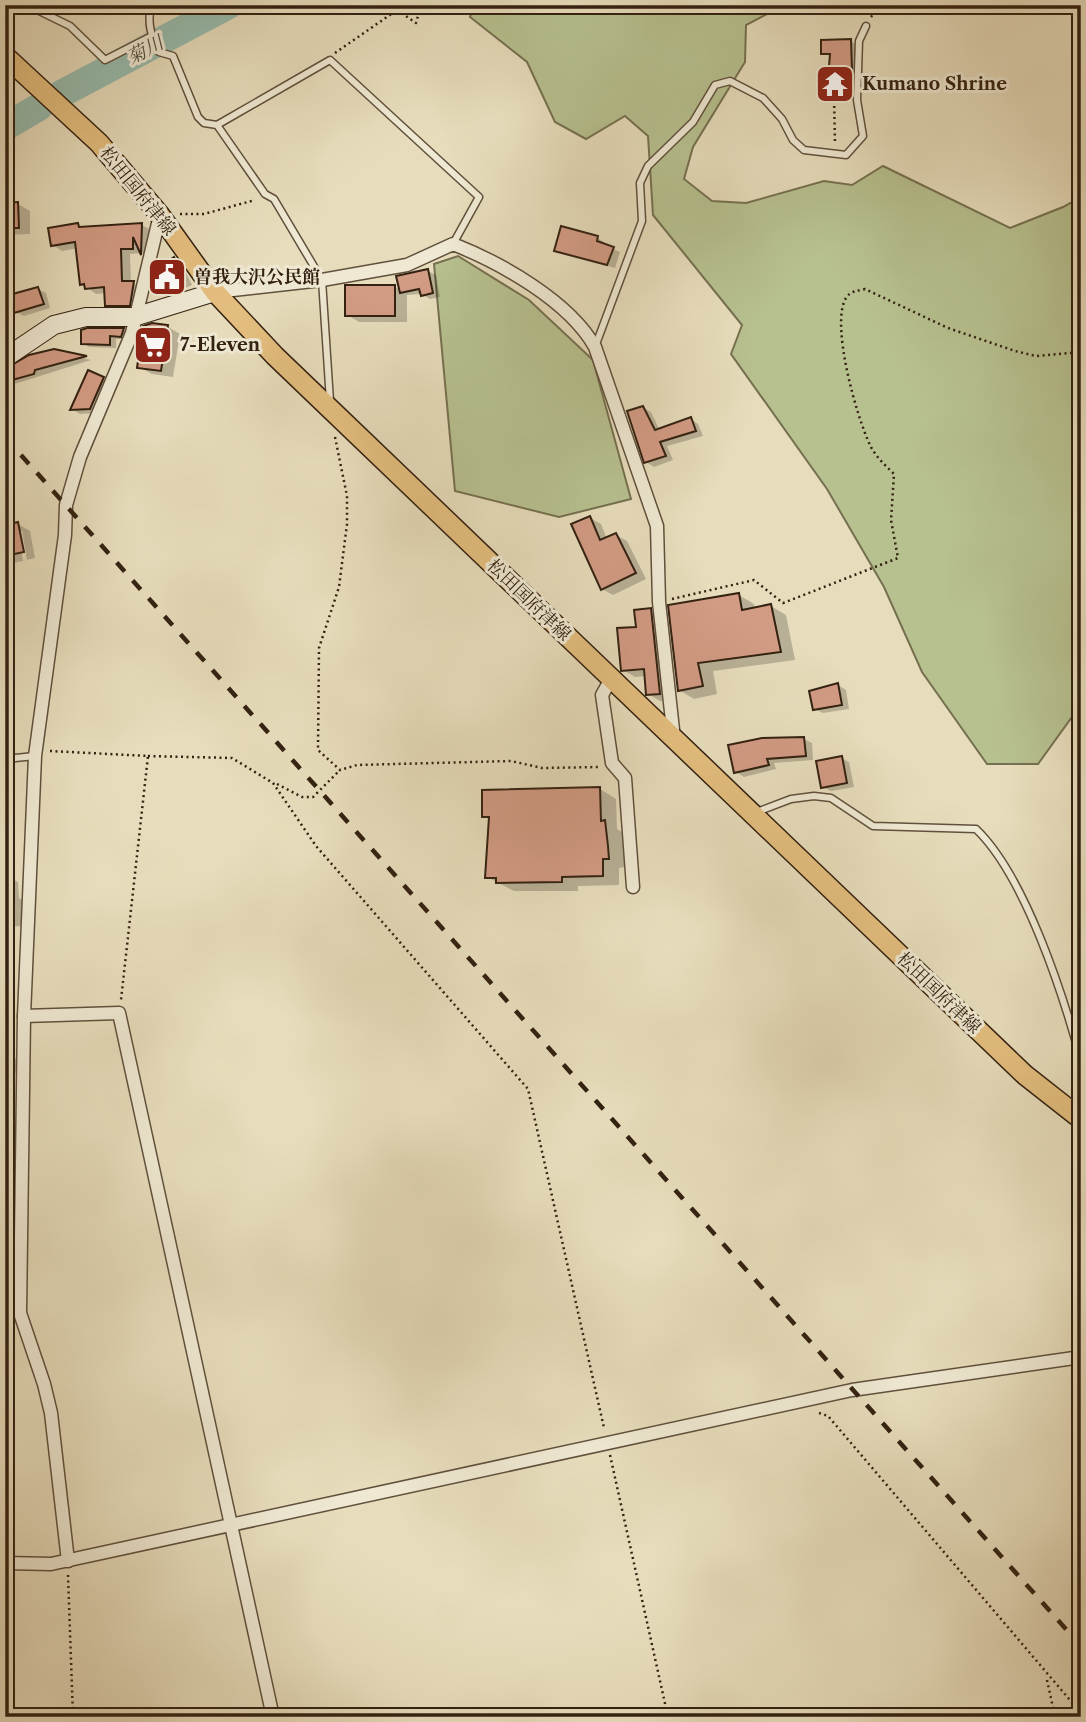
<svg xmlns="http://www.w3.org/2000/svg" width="1086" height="1722" font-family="'Libre Caslon Text','Noto Serif JP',serif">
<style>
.green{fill:#b7c08f;stroke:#757050;stroke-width:2}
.shadow{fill:#0003;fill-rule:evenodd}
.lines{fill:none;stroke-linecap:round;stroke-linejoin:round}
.river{stroke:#97bcae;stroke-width:28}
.building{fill:#d29b84;stroke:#332111;stroke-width:2}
.service-casing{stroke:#60503c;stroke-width:9}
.minor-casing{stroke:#60503c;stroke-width:15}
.secondary-casing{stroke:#332111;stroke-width:20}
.primary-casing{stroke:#332111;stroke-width:22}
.path{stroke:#332111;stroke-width:2.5;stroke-dasharray:2 3.5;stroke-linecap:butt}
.service{stroke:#efe9d3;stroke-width:6}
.minor{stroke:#efe9d3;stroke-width:12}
.secondary{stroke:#efe9d3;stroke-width:18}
.primary{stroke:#e4be7e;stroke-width:19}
.rail{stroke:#332111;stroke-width:4.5;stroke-dasharray:12 12;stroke-linecap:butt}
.labels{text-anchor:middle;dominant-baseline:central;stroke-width:6;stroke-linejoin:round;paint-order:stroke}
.poi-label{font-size:18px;font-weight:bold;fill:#332111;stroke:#efe9d3;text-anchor:start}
.street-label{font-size:18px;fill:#332111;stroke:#efe9d3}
.water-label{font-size:19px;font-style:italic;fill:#515040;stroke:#efe9d3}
</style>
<rect width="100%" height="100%" fill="#e7ddbc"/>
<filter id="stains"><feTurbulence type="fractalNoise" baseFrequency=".00286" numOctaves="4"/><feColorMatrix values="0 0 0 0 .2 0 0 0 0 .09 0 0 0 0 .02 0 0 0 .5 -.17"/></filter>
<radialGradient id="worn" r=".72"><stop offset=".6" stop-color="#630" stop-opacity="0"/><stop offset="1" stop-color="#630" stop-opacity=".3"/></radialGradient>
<!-- green -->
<g class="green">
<path d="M474,5H784L746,25L745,62L693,147L684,179L712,201L746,203L824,181L852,185L883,166L1010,228L1063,207L1081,197V715L1072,717L1038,764H987L922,672L884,587L827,489L731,354L742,325L653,215L648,136L625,116L586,139L555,122L527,62L470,17Z"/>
<path d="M458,256L529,300L593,360L631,499L559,517L455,491L434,264Z"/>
</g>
<!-- shadow -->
<g class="shadow">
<path d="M850,41L857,45L858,73H850L848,96L836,95L829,91L832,57L823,53Z"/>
<path d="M5,204H18L30,211V234L5,235Z"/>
<path d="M78,225L84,228L142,225L151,230L150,258L142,253L130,254L131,283L142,288L139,310H116L106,305V293L96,294L82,284L78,248L62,251L53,245Z"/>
<path d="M597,238L604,242L603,245L620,252L615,268L556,251Z"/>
<path d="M174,259L182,264L192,285L168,296L160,291L164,264Z"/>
<path d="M428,271L436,275L440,297L430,299L421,294L407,295V322H359L347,315L395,287L402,291Z"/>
<path d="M38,289L46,293L50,308L24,316L16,312Z"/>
<path d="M168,327L180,334L173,377L152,374L139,367Z"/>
<path d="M124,330L130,334L128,339H116V348L89,347L83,343V332Z"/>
<path d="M54,351L91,360L5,387V371Z"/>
<path d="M103,379L111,383L98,413L80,414L73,410Z"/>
<path d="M643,408L651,412L660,431L691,419L698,424L703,436L667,446L673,460L654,467L646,462Z"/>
<path d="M590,518L601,524L607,539L616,535L627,541L646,579L613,595L602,589Z"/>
<path d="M18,524L30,531L35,558L5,565V527ZM18,531H22L27,560L23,561Z"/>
<path d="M739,595L754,604L755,609L771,606L786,615L795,660L713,671L717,694L694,699L679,690Z"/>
<path d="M651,610L663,617L672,700L660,701L648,694L646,676L635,677L623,670L638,628Z"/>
<path d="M838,685L846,690L849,709L823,713L815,709Z"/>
<path d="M804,739L812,743L813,760L774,763L776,769L744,777L736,772Z"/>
<path d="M841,758L849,762L854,787L831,791L823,787Z"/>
<path d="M600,789L616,799L617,829L622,832L624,857L625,867L619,868V885L578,886V891H514L487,877L490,820L484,816Z"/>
<path d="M5,875L18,882L19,898L25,902L26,916H21L22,926L5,927Z"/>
<path d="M11,1056L19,1061L20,1073L5,1072V1057Z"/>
</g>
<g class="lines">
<!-- river -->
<g class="river">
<path d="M61,94L229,5"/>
<path d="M5,127L39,107"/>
</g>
</g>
<!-- building -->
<g class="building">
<path d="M851,39L852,70H844L842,93L827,92L830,54H821V40Z"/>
<path d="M18,202L19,228H5V203Z"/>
<path d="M78,223L79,227L142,223L141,255L133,237V249H121L122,281H134L130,306H105L104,287L85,289L84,284L80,285L75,242L51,246L48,228Z"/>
<path d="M561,226L598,236L597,241L614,247L607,265L554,251Z"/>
<path d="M174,257L185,280L158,293L153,281L156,270Z"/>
<path d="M428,269L433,293L421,296L419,289L400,293L396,276Z"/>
<rect x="345" y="285" width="50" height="31"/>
<path d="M38,287L44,304L14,313L9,295Z"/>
<path d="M152,323L168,325L161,371L137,368L143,326Z"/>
<path d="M87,328H124L121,337L110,336V345L81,344V330Z"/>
<path d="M54,349L87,356L35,370L34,374L5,382V369L29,355Z"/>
<path d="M88,370L104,377L90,409L70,410Z"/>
<path d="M643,406L655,430L691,417L696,431L660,442L666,456L644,463L627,411Z"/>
<path d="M590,516L600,540L616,533L636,573L601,590L571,524Z"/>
<path d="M18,522L24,552L5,556V525Z"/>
<path d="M739,593L742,610L771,604L781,652L698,663L703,686L678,691L668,605Z"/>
<path d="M651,608L660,694L646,695L644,669L621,671L617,628L636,627L634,610Z"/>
<path d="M838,683L842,705L813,710L809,691Z"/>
<path d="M804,737L806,756L767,759L769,765L734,773L728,745L762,738Z"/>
<path d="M842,756L847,783L821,788L816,761Z"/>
<path d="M600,787L601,821L605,820L608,846L609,859H603V876L562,877V882L496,883V878H485L489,817H482V790Z"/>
</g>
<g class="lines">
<!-- service casing -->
<g class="service-casing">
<g id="service">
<path d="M27,5L70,26L105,60L152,36"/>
<path d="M151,5C147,24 151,35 159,52L173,56L198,117L204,123L217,125L330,60L479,197L453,244"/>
<path d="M217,125L265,194L274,199L322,280L330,401"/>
<path d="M595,347L642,221L640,183L648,166L693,122L715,85L730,81L763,98L782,119L793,140L804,150L846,155L863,136L857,100L859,41L866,26"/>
<path d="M5,759L35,756"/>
<path d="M754,813L791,799L814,796L831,798L873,826L976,829C1025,876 1063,994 1081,1061"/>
</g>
</g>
<!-- minor casing -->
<g class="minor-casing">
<g id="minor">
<path d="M215,292L322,280L407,265L453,244C501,263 569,301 595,347L657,526L659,602L674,739"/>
<path d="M611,679L602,695L612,763L625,778L633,887"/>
<path d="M24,1016L119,1013L273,1717"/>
<path d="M68,1561L51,1413L44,1384L20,1313L24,1016L35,756L65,535L66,505L80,457L132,333L160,215"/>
<path d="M5,1563L51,1564L852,1390L1081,1357"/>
</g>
</g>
<!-- secondary casing -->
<g class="secondary-casing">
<path id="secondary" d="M5,358L54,325L86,317H134L215,292"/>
</g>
<!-- primary casing -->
<g class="primary-casing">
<path id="primary" d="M5,56L99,143L159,214L215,292L275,356L1025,1075L1081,1119"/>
</g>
<!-- path -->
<g class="path">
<path d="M397,10L416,23L421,5"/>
<path d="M871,17L879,5"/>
<path d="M335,53L397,10L395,5"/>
<path d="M834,95L835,144"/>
<path d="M180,214H204L255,200"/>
<path d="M335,437L347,496V524L339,587L319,648L318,750L340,770L357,765L511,761L542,768L599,767"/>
<path d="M672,599L754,580L783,603L898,558L891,520L894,474C885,465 875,456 870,445C857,418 830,324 846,298C850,291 857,291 865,289L948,328L1015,351L1036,356L1081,352"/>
<path d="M50,751L148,756L121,1000"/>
<path d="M148,756L232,758L273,783L316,846L528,1089L604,1428"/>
<path d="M277,784L302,797H313L340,770"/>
<path d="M819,1413L828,1416L1081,1713"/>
<path d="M610,1455L668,1717"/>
<path d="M68,1575L73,1717"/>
<path d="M1047,1680L1055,1717"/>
</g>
<!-- service -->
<use href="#service" class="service"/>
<!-- minor -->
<use href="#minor" class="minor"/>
<!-- secondary -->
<use href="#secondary" class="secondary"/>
<!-- primary -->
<use href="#primary" class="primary"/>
<!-- rail -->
<path class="rail" d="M5,437L1081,1646"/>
</g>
<!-- icons -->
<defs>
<g id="temple-square" transform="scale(2.0125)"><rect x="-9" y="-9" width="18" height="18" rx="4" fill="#8f2418" stroke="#efe9d3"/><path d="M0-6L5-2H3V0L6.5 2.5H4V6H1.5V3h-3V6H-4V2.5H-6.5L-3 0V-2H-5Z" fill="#fff"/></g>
<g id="civic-square" transform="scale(2.0125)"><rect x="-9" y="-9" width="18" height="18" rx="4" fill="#8f2418" stroke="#efe9d3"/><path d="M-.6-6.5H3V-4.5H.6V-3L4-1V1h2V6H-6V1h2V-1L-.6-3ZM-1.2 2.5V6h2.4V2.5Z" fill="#fff"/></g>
<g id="supermarket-square" transform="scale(2.0125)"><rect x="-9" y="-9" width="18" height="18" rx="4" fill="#8f2418" stroke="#efe9d3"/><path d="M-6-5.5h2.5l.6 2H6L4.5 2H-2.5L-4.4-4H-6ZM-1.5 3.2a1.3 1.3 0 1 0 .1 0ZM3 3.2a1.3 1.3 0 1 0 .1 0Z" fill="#fff"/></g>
</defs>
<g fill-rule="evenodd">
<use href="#temple-square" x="835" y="84"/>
<use href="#civic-square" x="167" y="277"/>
<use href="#supermarket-square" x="153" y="345"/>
</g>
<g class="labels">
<!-- poi labels -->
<g class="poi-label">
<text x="862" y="84">Kumano Shrine</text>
<text x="194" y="277">曽我大沢公民館</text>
<text x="180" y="345">7-Eleven</text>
</g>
<!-- street labels -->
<g class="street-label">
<text transform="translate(138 191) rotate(51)">松田国府津線</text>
<text transform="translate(529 600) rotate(44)">松田国府津線</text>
<text transform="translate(939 993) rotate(44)">松田国府津線</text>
</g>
<!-- water labels -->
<g class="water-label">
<text transform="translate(145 50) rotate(-28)">菊川</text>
</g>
</g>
<!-- margin -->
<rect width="1086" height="1722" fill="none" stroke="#e7ddbc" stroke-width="28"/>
<rect x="7" y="7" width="1072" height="1708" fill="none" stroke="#332111" stroke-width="3.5"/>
<rect x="14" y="14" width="1058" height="1694" fill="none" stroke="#332111" stroke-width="2"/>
<rect width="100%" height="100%" filter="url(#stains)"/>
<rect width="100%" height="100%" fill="url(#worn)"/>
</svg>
